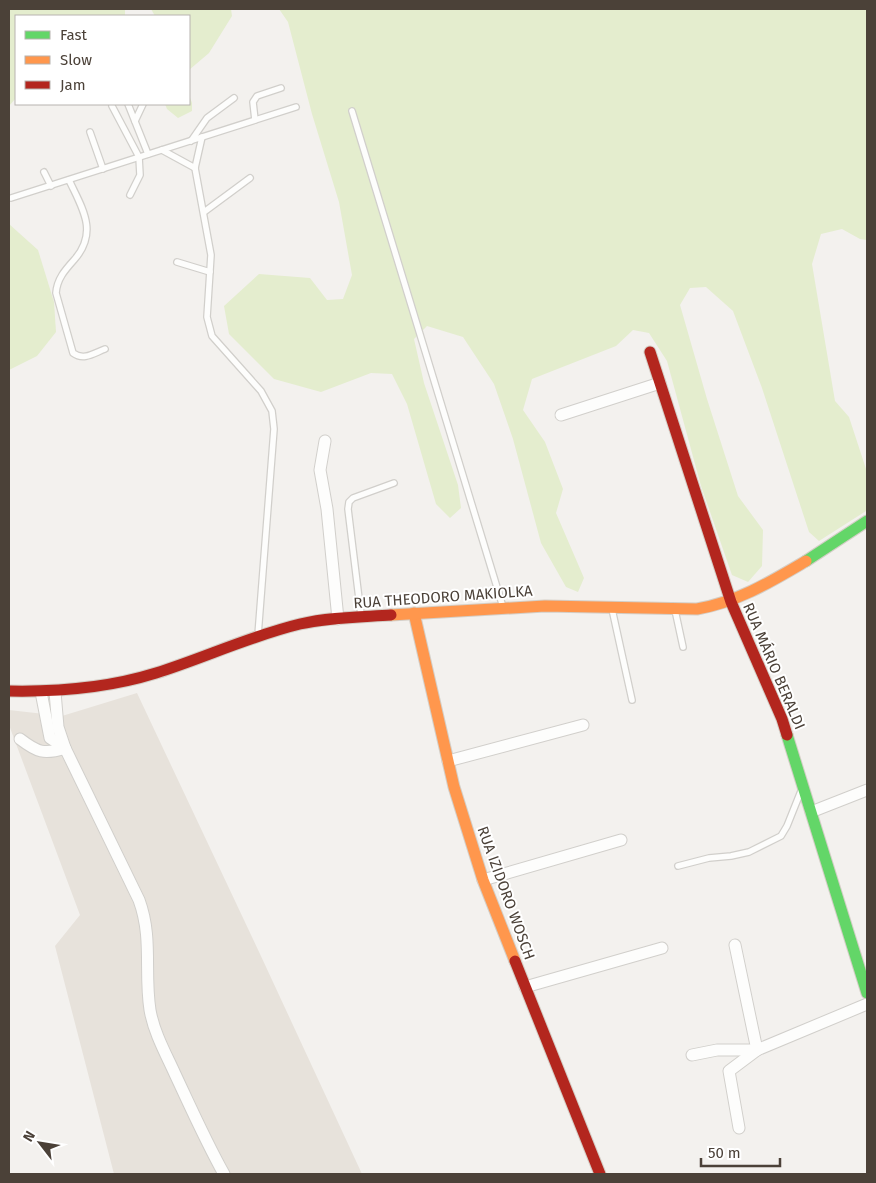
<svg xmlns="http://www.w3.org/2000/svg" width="876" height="1183" font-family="'Fira Sans',sans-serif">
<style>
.residential{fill:#e7e2db}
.green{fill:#e4edce}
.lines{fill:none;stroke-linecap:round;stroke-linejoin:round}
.lane-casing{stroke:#d1cfcb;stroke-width:8}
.street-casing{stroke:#d1cfcb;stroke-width:13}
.fast-casing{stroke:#d4cec6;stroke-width:13}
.slow-casing{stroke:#d4cec6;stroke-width:13}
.jam-casing{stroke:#d4cec6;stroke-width:13}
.lane{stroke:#fdfdfc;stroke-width:5.5}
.street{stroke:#fdfdfc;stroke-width:11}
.fast{stroke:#63d668;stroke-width:11}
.slow{stroke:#ff974d;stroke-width:11}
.jam{stroke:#b3261e;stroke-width:11}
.labels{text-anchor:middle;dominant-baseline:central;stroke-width:4;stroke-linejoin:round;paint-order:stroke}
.street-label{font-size:15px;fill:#4b4138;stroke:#fff}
</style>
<rect width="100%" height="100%" fill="#f3f1ee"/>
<!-- residential -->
<path class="residential" d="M137,693L260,954L362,1174H114L55,946L80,915L9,725V710L62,716Z"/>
<!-- green -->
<g class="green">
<path d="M9,9H125V16H16V98L9,106Z"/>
<path d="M151,9H231L232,16L209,53L189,70V16H155Z"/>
<path d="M279,9H867V240L860,239L842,229L821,234L812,264L835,401L849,417L867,472L866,511L819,541L809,532L762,388L733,311L706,287L690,288L680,305L707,399L738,496L763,530L762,566L748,582L732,575L701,486L667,361L649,333L633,330L616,346L532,379L523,410L545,442L563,489L556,513L584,578L578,592L566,587L541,543L513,439L494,384L463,337L427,326L414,339L424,383L458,485L461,508L450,518L436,504L407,404L392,374L371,373L321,392L274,379L229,334L224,306L259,274L310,278L327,300L343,299L352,275L339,202L312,114L288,22Z"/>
<path d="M189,95L192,103V111L178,118L167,109L165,104H189Z"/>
<path d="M9,224L38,250L54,302L56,332L37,356L9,370Z"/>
</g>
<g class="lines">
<!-- lane casing -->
<g class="lane-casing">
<g id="lane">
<path d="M128,104L148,154"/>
<path d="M112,106L139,157L140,175L130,195"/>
<path d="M352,111L503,607"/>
<path d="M255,120L253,102L257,96L281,88"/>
<path d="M135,121L143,104"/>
<path d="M90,132L103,169"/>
<path d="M202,137L195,168L211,255L207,317L212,336L261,391L272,411L274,429L258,635"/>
<path d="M191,141L207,118L234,98"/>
<path d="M162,150L195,168"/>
<path d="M44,172L51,186"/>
<path d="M69,180C82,208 99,232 74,260C65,270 57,279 56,293L73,353C84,361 94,353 105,349"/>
<path d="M11,198L296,107"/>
<path d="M204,212L250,178"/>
<path d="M177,262L210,272"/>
<path d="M612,609L632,700"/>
<path d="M675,610L683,647"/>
<path d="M361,615L348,509L349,502L353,498L394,483"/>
<path d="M678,866L709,858L731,856L749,852L781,836L787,826L801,791"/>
</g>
</g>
<!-- street casing -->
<g class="street-casing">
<g id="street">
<path d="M561,415L660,383"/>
<path d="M325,441L320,470L327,509L338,619"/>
<path d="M41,692L50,738L65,748"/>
<path d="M55,692L58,727L65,748L139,900C153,938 144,972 150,1010C154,1033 166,1054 175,1074C191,1108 206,1142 224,1174"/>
<path d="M20,739C37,752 44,755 65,748"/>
<path d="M448,761L583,725"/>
<path d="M811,812L867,790"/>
<path d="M483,880L621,840"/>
<path d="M735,945L757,1050"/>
<path d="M525,987L662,948"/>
<path d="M692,1055L717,1050H757"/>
<path d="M739,1128L729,1071L757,1050L867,1004"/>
</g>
</g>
<!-- fast casing -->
<g class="fast-casing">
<g id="fast">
<path d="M806,561L867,521"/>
<path d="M787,735L867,993"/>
</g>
</g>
<!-- slow casing -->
<g class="slow-casing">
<g id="slow">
<path d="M414,613L454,787L483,880L515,961"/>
<path d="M391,615L545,606L697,609C738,602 772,581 806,561"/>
</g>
</g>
<!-- jam casing -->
<g class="jam-casing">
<g id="jam">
<path d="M650,352L731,602L782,719L787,735"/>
<path d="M9,691C59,692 108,688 156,673C204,658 250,636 300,624C330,617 361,617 391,615"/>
<path d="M515,961L600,1174"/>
</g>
</g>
<!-- lane -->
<use href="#lane" class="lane"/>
<!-- street -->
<use href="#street" class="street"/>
<!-- fast -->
<use href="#fast" class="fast"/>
<!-- slow -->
<use href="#slow" class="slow"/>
<!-- jam -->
<use href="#jam" class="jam"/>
</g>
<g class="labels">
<!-- street labels -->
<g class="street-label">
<text transform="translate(443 597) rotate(-4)">RUA THEODORO MAKIOLKA</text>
<text transform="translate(774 666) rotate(67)">RUA MÁRIO BERALDI</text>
<text transform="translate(506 893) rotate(70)">RUA IZIDORO WOSCH</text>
</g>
</g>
<!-- border -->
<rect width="876" height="1183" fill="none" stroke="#4b4138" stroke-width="20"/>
<!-- legend -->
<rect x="15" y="15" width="175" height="90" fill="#ffffff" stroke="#b7b3af"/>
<rect x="25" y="31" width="25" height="8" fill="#63d668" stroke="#b7b3af"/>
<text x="60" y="40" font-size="15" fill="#4b4138">Fast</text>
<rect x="25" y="56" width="25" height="8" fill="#ff974d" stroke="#b7b3af"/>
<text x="60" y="65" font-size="15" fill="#4b4138">Slow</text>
<rect x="25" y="81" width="25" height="8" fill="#b3261e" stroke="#b7b3af"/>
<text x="60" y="90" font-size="15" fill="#4b4138">Jam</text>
<!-- north arrow -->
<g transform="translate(40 1143) rotate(301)" stroke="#ffffff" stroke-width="4" paint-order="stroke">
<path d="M0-4L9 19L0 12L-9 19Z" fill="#4b4138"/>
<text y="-8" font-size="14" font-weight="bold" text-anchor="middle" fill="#4b4138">N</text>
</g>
<!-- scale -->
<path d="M701 1158v8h79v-8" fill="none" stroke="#4b4138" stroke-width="2.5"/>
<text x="708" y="1158" font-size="15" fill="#4b4138" stroke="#ffffff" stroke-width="4" paint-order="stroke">50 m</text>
</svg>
